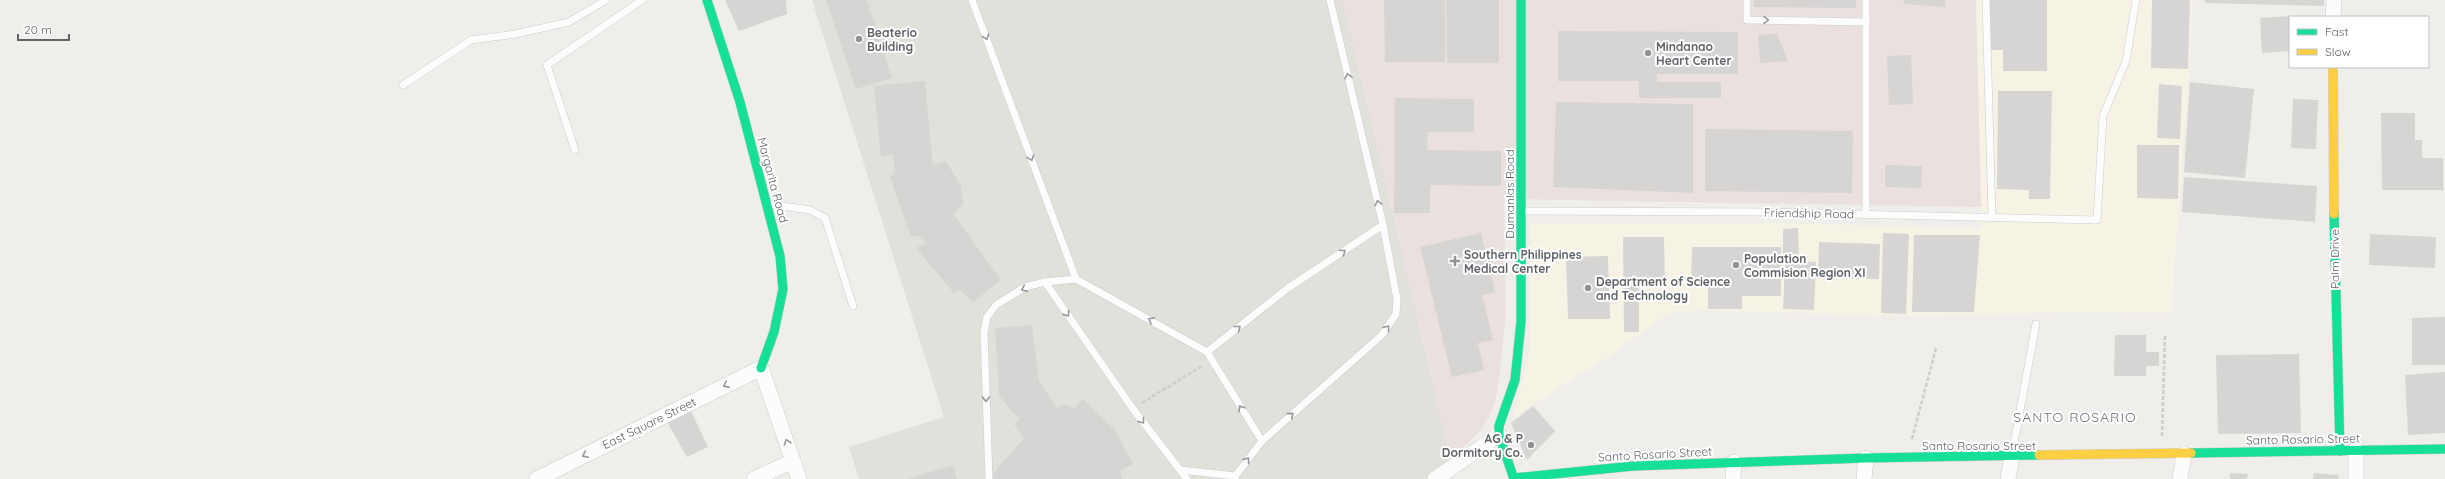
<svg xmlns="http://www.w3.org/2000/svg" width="2445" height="479" font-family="Quicksand,sans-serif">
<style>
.commercial{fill:#f7f3e4}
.education{fill:#e2e0da}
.medical{fill:#eae0de}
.building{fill:#d6d5d3}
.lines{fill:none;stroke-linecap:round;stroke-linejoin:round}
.lane-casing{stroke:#cbcccc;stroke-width:8}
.street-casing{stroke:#cbcccc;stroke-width:16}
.fast-casing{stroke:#cacacb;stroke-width:10}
.slow-casing{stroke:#cacacb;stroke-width:10}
.path{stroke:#cacfcc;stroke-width:2.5;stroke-dasharray:4 2;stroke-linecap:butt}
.lane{stroke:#fdfcfc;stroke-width:7}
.street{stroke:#fdfcfc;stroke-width:15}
.fast{stroke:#16e098;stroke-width:9}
.slow{stroke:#ffcf43;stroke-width:9}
.oneway{stroke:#96999c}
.poi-dot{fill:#919496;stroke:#fff;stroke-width:1.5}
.labels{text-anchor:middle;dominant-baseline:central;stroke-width:4;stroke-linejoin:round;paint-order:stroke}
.poi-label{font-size:12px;font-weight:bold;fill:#5f6368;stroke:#fff;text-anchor:start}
.street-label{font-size:12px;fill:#5f6368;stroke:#fff}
.quarter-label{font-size:14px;letter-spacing:1px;fill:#70757a;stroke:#fff}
</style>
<rect width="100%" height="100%" fill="#efeeea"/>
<!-- commercial -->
<path class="commercial" d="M1976,0H2193L2189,77L2171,313L2073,312L1908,316L1702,310L1669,313L1612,354L1514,417L1529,354L1531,223H1782L1982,229Z"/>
<!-- education -->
<path class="education" d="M812,0H1343L1451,460L1425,479H859L849,447L944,417Z"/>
<!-- medical -->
<path class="medical" d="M1343,0H1976L1981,207L1504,199L1506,315L1498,388L1493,408L1483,427L1451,460Z"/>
<!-- building -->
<g class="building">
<path d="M725,0H786L787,14L739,31Z"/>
<path d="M826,0H867L892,78L856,89Z"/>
<path d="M1384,0H1445V62H1385Z"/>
<path d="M1446,0H1499V63H1447Z"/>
<path d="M1754,0H1856V8L1754,7Z"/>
<path d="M1904,0H1945V7L1903,4Z"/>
<path d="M1989,0H2047V71H2003V50H1990Z"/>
<path d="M2152,0H2190L2188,69L2151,68Z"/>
<path d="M2205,0H2324V6L2205,3Z"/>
<path d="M2290,16V51L2262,53L2260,18Z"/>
<path d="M1558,31L1738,32V74H1657V82H1721V98H1639V81H1558Z"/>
<path d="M1777,34L1788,61L1760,63L1758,35Z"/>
<path d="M1911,55L1913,104L1889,105L1887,56Z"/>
<path d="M925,81L933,165L946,161L961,186L963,205L953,214L1001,280L973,302L960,290L954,293L916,248L927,243L918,236L911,237L890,177L895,173L893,154L881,157L874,86Z"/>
<path d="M2190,82L2254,89L2245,178L2184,172Z"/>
<path d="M2159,84L2182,86L2180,139L2157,138Z"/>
<path d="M1998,91H2052L2050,199H2029V190L1997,189Z"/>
<path d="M1395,98L1474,99V132H1428L1427,150L1501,151V186L1430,185V213H1394Z"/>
<path d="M2293,99L2318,100L2316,149L2291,148Z"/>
<path d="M1556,102L1693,104V193L1553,187Z"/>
<path d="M2381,113H2415V140H2422V158H2443V190H2382Z"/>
<path d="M1705,129L1853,131L1852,193L1705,191Z"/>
<path d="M2137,145H2179L2178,199L2137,198Z"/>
<path d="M1885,165L1922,166L1921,188L1885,187Z"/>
<path d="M2184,177L2317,186L2315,222L2182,212Z"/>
<path d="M1798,228L1799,257H1783V229Z"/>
<path d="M1481,233L1495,292L1482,295L1493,340L1478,343L1484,370L1452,377L1420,247Z"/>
<path d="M1883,233L1909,234L1906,314L1881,313Z"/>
<path d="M2370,234L2436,237L2435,268L2369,265Z"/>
<path d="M1914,235H1980L1974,312H1912Z"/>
<path d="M1623,237H1664L1665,284H1639V332H1624Z"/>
<path d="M1819,242L1880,244L1879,279L1818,278Z"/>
<path d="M1692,247H1781V296H1742V309H1708V284H1691Z"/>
<path d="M1608,256L1610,319H1568L1566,257Z"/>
<path d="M1785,261L1816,262L1814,310L1783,309Z"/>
<path d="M2445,317V365H2412V318Z"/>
<path d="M1032,325L1039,381L1057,408L1064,404L1075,408L1083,399L1115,430L1133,464L1120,471L1122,479H993L991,476L1024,438L1014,424L1019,419L999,396L995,328Z"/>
<path d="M2115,335H2146V352H2159V366H2146V376H2114Z"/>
<path d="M2299,354L2301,433L2218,434L2216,355Z"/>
<path d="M2445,372V433L2408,435L2405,375Z"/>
<path d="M1533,406L1555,431L1527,460L1511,423Z"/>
<path d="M690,409L708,447L687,457L666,420Z"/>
<path d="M953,465L957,479H908Z"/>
<path d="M2230,473L2248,474L2247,479H2230Z"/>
<path d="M2314,473L2339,475L2338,479H2313Z"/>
</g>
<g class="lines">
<!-- lane casing -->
<g class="lane-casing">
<g id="lane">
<path d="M972,0L1076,279"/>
<path d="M1747,0V20L1866,22"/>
<path d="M1986,0L1992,218"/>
<path d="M403,85L471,40L515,34L569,22L606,0"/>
<path d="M575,150L547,65L642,0"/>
<path d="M768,204L810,210L825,218L853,306"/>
<path d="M1523,211L1763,212L2097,220L2103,116L2126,61L2136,0"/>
<path d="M1866,215V0"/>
<path d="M1045,282L1133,409L1187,479"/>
<path d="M1207,352L1288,288L1383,225"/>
<path d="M2012,454L2036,324"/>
<path d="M1181,470L1235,476L1236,479"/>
<path d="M989,479L984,332L987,317L996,305L1025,287L1045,282L1076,279L1207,352L1262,441"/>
<path d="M1233,479L1262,441L1382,335L1396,314L1397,299L1383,225L1330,0"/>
</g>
</g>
<!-- street casing -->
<g class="street-casing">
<g id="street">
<path d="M2333,17L2334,0"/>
<path d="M537,479L761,368L799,479"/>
<path d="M754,479L793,461"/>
<path d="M1435,479L1499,435"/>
<path d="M1733,479L1734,462"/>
<path d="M1864,479L1866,458"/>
<path d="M2008,479L2012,457"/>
<path d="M2180,479L2184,454"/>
<path d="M2356,479V450"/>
</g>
</g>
<!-- fast casing -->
<g class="fast-casing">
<g id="fast">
<path d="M707,0L740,102L780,256L783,289L774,332L761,368"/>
<path d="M2334,214L2340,451"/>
<path d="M2191,453L2445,449"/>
<path d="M1514,478L1633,466L1866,458L2039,455"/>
<path d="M1514,479L1499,435V426L1515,380L1521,322V0"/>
</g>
</g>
<!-- slow casing -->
<g class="slow-casing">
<g id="slow">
<path d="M2333,67L2334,214"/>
<path d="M2039,455L2191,453"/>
</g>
</g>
<!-- path -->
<g class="path">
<path d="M1142,403L1202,366"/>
<path d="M2162,436L2165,334"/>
<path d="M1912,439L1936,348"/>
</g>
<!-- lane -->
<use href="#lane" class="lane"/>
<!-- street -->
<use href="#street" class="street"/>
<!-- fast -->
<use href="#fast" class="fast"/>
<!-- slow -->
<use href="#slow" class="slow"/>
</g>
<!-- one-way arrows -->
<defs><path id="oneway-chevron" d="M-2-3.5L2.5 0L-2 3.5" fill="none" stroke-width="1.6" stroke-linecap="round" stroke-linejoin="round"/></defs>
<g class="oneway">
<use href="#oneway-chevron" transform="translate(1766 20) rotate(1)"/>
<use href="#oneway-chevron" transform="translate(986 37) rotate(70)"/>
<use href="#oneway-chevron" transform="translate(1348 76) rotate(-103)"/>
<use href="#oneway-chevron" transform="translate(1031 158) rotate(70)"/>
<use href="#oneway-chevron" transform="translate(1378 203) rotate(-103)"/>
<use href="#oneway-chevron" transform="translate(1343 252) rotate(-34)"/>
<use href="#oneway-chevron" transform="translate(1024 289) rotate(155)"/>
<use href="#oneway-chevron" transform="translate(1067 314) rotate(55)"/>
<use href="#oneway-chevron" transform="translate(1151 320) rotate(-151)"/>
<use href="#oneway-chevron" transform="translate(1238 328) rotate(-38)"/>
<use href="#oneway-chevron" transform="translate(1387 328) rotate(-53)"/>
<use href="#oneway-chevron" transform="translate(726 385) rotate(154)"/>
<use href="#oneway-chevron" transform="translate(986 399) rotate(88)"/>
<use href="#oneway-chevron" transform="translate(1241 408) rotate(-122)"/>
<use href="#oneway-chevron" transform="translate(1291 415) rotate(-41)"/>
<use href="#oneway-chevron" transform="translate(1142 421) rotate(52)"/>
<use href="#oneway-chevron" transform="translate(787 442) rotate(-109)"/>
<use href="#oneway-chevron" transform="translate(585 455) rotate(154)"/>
<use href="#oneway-chevron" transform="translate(1247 460) rotate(-53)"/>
</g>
<!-- markers -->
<g class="poi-dot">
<circle cx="859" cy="39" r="4"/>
<circle cx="1648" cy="53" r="4"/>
<path d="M1453 255h4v4h4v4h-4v4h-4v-4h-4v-4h4z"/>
<circle cx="1736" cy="265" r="4"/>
<circle cx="1588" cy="288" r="4"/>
<circle cx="1531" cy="445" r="4"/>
</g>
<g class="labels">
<!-- poi labels -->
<g class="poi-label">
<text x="867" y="32">Beaterio<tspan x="867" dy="14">Building</tspan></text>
<text x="1656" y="46">Mindanao<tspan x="1656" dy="14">Heart Center</tspan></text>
<text x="1464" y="254">Southern Philippines<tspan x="1464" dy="14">Medical Center</tspan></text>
<text x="1744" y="258">Population<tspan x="1744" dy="14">Commision Region XI</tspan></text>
<text x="1596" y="281">Department of Science<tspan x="1596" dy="14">and Technology</tspan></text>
<text x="1523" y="438" text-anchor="end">AG &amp; P<tspan x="1523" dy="14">Dormitory Co.</tspan></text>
</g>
<!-- street labels -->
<g class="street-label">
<text transform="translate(773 180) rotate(75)">Margarita Road</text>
<text transform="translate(1509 194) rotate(-90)">Dumanlas Road</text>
<text transform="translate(1809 213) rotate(1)">Friendship Road</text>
<text transform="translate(2334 259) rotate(-90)">Palm Drive</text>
<text transform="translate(649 423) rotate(-26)">East Square Street</text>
<text transform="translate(2303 439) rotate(-1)">Santo Rosario Street</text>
<text x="1979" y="445">Santo Rosario Street</text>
<text transform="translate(1655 454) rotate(-3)">Santo Rosario Street</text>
</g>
<!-- quarter labels -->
<g class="quarter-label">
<text x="2075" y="417">SANTO ROSARIO</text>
</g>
</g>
<!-- legend -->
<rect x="2289" y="16" width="140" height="52" fill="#ffffff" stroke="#bfc1c3"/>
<rect x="2297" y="29" width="20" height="6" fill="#16e098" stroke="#bfc1c3"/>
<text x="2325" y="36" font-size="12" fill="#5f6368">Fast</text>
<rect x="2297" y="49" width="20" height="6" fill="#ffcf43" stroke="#bfc1c3"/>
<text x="2325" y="56" font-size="12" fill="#5f6368">Slow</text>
<!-- scale -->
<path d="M18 34v6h51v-6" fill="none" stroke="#5f6368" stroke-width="2"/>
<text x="24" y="34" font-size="12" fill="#5f6368" stroke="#ffffff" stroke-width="3" paint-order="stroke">20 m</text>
</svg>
